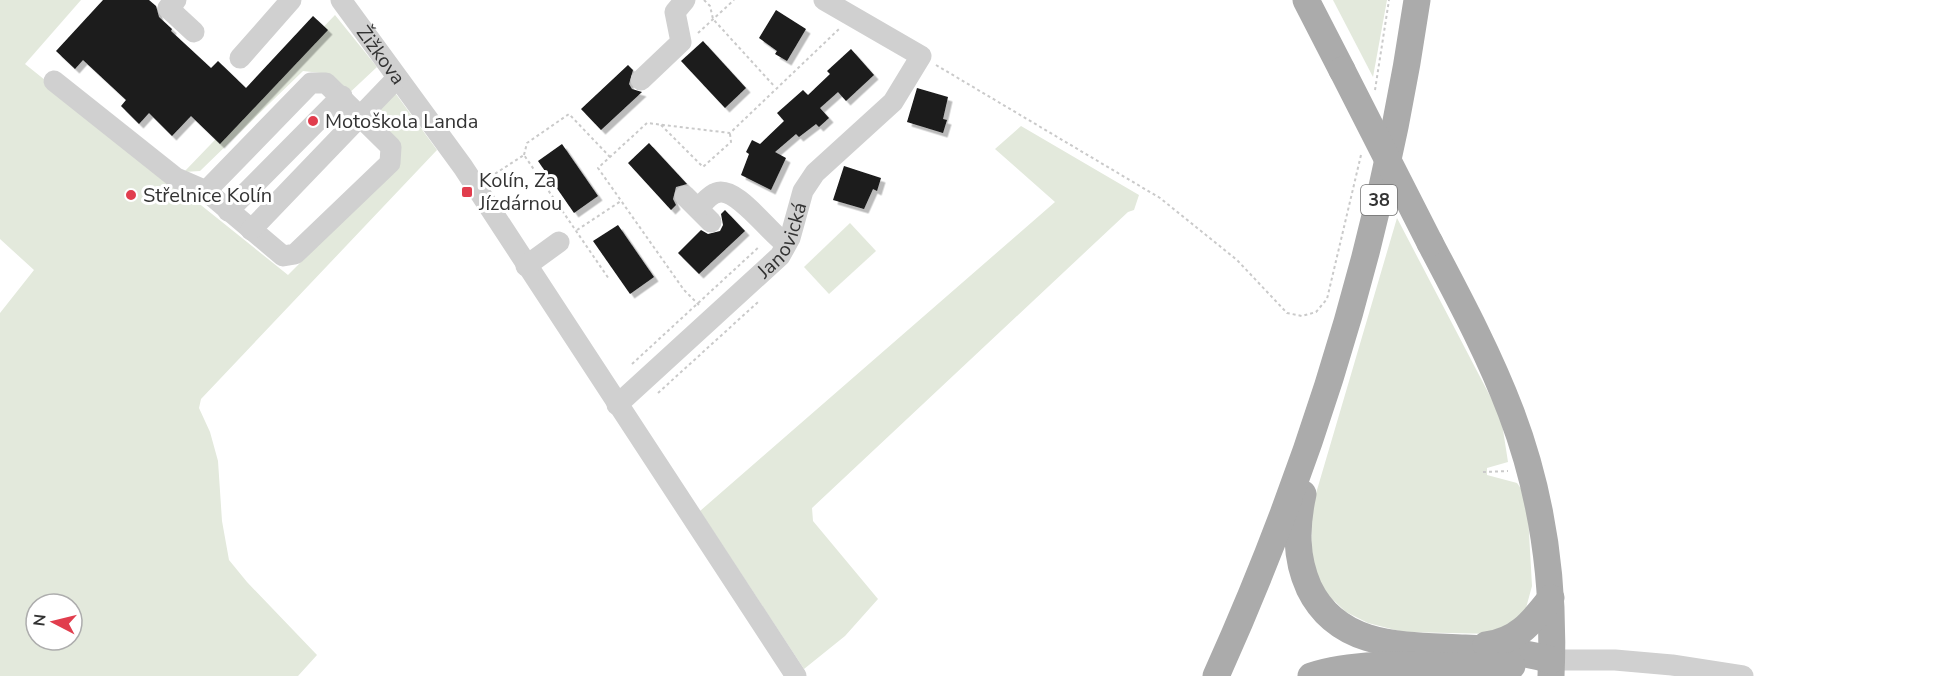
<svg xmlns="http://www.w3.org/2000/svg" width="1951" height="676" font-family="'Nunito Sans',sans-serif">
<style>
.green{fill:#e3e9dc;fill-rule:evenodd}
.building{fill:#1a1a1a;filter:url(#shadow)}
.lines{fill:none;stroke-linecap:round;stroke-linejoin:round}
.path{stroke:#cacaca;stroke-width:2;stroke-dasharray:3 3;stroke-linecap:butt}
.minor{stroke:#d0d0d0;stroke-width:21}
.major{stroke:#ababab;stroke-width:27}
.major-bridge{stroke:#ababab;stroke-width:27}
.poi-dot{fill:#e13d4d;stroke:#fff;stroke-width:2}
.labels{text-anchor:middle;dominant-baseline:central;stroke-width:6;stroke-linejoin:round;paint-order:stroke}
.shield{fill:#fff;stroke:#707070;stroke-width:1.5}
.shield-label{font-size:18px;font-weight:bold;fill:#333}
.street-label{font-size:20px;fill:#333;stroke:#fff}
.poi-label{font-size:20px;fill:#333;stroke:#fff;text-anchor:start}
</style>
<defs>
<filter id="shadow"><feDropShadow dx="4.5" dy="4.5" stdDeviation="0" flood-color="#0004"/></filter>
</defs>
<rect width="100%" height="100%" fill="#fff"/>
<!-- green -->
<g class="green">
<path d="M0,0H81L25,64L288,275L391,172C382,142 364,113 393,90L437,150L201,399L199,408L210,432L218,461L222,521L229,560L247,582L317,655L298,676H0V313L34,270L0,239ZM36,604H72V640H36Z"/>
<path d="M1333,0H1387L1373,77Z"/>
<path d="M335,15L377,67L345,97L321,73L303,71L200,171L184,172Z"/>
<path d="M1021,126L1139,195L1134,210L1128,212L812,508L813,521L878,599L845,636L804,669L700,511L1055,202L995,149Z"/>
<path d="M1397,218L1501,417L1508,462L1487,468V475L1517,483L1527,497L1532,586L1526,608L1514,624L1497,634L1403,632L1368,623L1346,612L1327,594L1311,567L1312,507Z"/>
<path d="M850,223L876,251L829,294L804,267Z"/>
</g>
<!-- building -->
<g class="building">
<path d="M103,0H149L156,6L159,17L172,29L171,31L211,68L218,61L246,88L313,16L328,30L220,144L191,116L172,136L149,113L139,124L121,106L126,100L83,60L75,69L56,51Z"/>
<path d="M776,10L806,29L787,61L775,54L777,51L759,38Z"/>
<path d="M703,41L746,88L725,108L681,61Z"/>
<path d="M851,49L874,75L846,101L838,92L820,108L829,118L819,127L816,124L799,137L796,134L775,152L786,158L771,190L741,175L749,154L746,152L752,140L760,144L784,121L777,113L803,90L808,95L830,74L827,71Z"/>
<path d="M628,65L633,70L629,84L632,89L642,92L601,130L581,109Z"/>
<path d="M917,88L948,97L943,119L947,120L943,133L907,122Z"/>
<path d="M649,143L687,184L676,187L673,199L676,205L671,210L628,163Z"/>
<path d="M562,144L598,196L574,213L538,161Z"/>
<path d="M844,166L881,178L877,191L873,189L864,209L833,200Z"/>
<path d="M725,210L745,231L699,274L678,253L701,230L708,234L720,231L723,225L721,214Z"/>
<path d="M618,225L654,277L630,294L593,241Z"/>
</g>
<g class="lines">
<!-- path -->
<g class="path">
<path d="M704,0L710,6L713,19L775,87"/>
<path d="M698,33L734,0"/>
<path d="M936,65L1160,198L1237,260L1287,313L1302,316L1316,312L1327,299L1361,155"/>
<path d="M1375,90L1389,0"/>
<path d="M661,125L703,167L731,142L730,134"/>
<path d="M524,155L527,143L569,114L610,157"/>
<path d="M490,177L524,155L609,279"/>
<path d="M577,230L621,201"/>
<path d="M699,305L684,290L598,168L647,123L730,133L839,29"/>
<path d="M632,364L760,246"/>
<path d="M658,393L758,302"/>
<path d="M1483,472L1508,471"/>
</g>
<!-- minor -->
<g class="minor">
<path d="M176,0L168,8L194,32"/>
<path id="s1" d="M341,0L463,167L796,676"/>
<path d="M240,58L291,0"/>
<path d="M641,80L681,42L675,12L685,0"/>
<path d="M54,81L176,178L206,191"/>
<path d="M311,83H326L391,147L390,163L295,254L283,256L206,191Z"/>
<path d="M685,196L711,222"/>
<path d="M698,208C703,204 709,195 716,193C736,185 768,232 786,244"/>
<path d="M228,211L342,96"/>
<path d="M251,230L397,78"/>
<path d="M526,266L559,242"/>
<path id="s2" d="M617,405L780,256L790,238L803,191L815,173L893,102L921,56L824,0"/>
<path d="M1551,660H1615L1672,665L1743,676"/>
</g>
<!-- major -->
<g class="major">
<path d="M1306,0L1342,70"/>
<path d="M1430,243C1459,298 1489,354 1511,412C1543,496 1555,587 1551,676"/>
<path d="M1303,494C1296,526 1295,557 1309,588C1339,650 1407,645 1465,648C1495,649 1523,652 1551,660"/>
<path d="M1486,645C1518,641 1532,622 1551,598"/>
<path d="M1216,676C1313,461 1383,234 1417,0"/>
<path d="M1311,676C1370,657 1449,669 1512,666"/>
</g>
<!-- major-bridge -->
<path class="major-bridge" d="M1342,70L1430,243"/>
</g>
<!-- markers -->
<g class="poi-dot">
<circle cx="313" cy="121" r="6"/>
<rect x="461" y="186" width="12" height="12" rx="3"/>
<circle cx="131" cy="195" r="6"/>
</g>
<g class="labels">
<!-- shield labels -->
<rect class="shield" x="1361" y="185" width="36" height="30" rx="4.5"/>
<g class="shield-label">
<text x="1379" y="200">38</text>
</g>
<!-- street labels -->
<g class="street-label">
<text stroke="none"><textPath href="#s1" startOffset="68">Žižkova</textPath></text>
<text stroke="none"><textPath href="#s2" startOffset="236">Janovická</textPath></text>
</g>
<!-- poi labels -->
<g class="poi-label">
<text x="325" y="121">Motoškola Landa</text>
<text x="479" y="180">Kolín, Za<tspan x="479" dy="23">Jízdárnou</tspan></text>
<text x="143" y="195">Střelnice Kolín</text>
</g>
</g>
<!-- north arrow -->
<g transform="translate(54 622) rotate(277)"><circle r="28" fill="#ffffff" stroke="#adadad" stroke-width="1.5"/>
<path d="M0-4.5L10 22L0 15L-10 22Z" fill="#e13d4d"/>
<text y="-9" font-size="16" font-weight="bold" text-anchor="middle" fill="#333333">N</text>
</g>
</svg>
